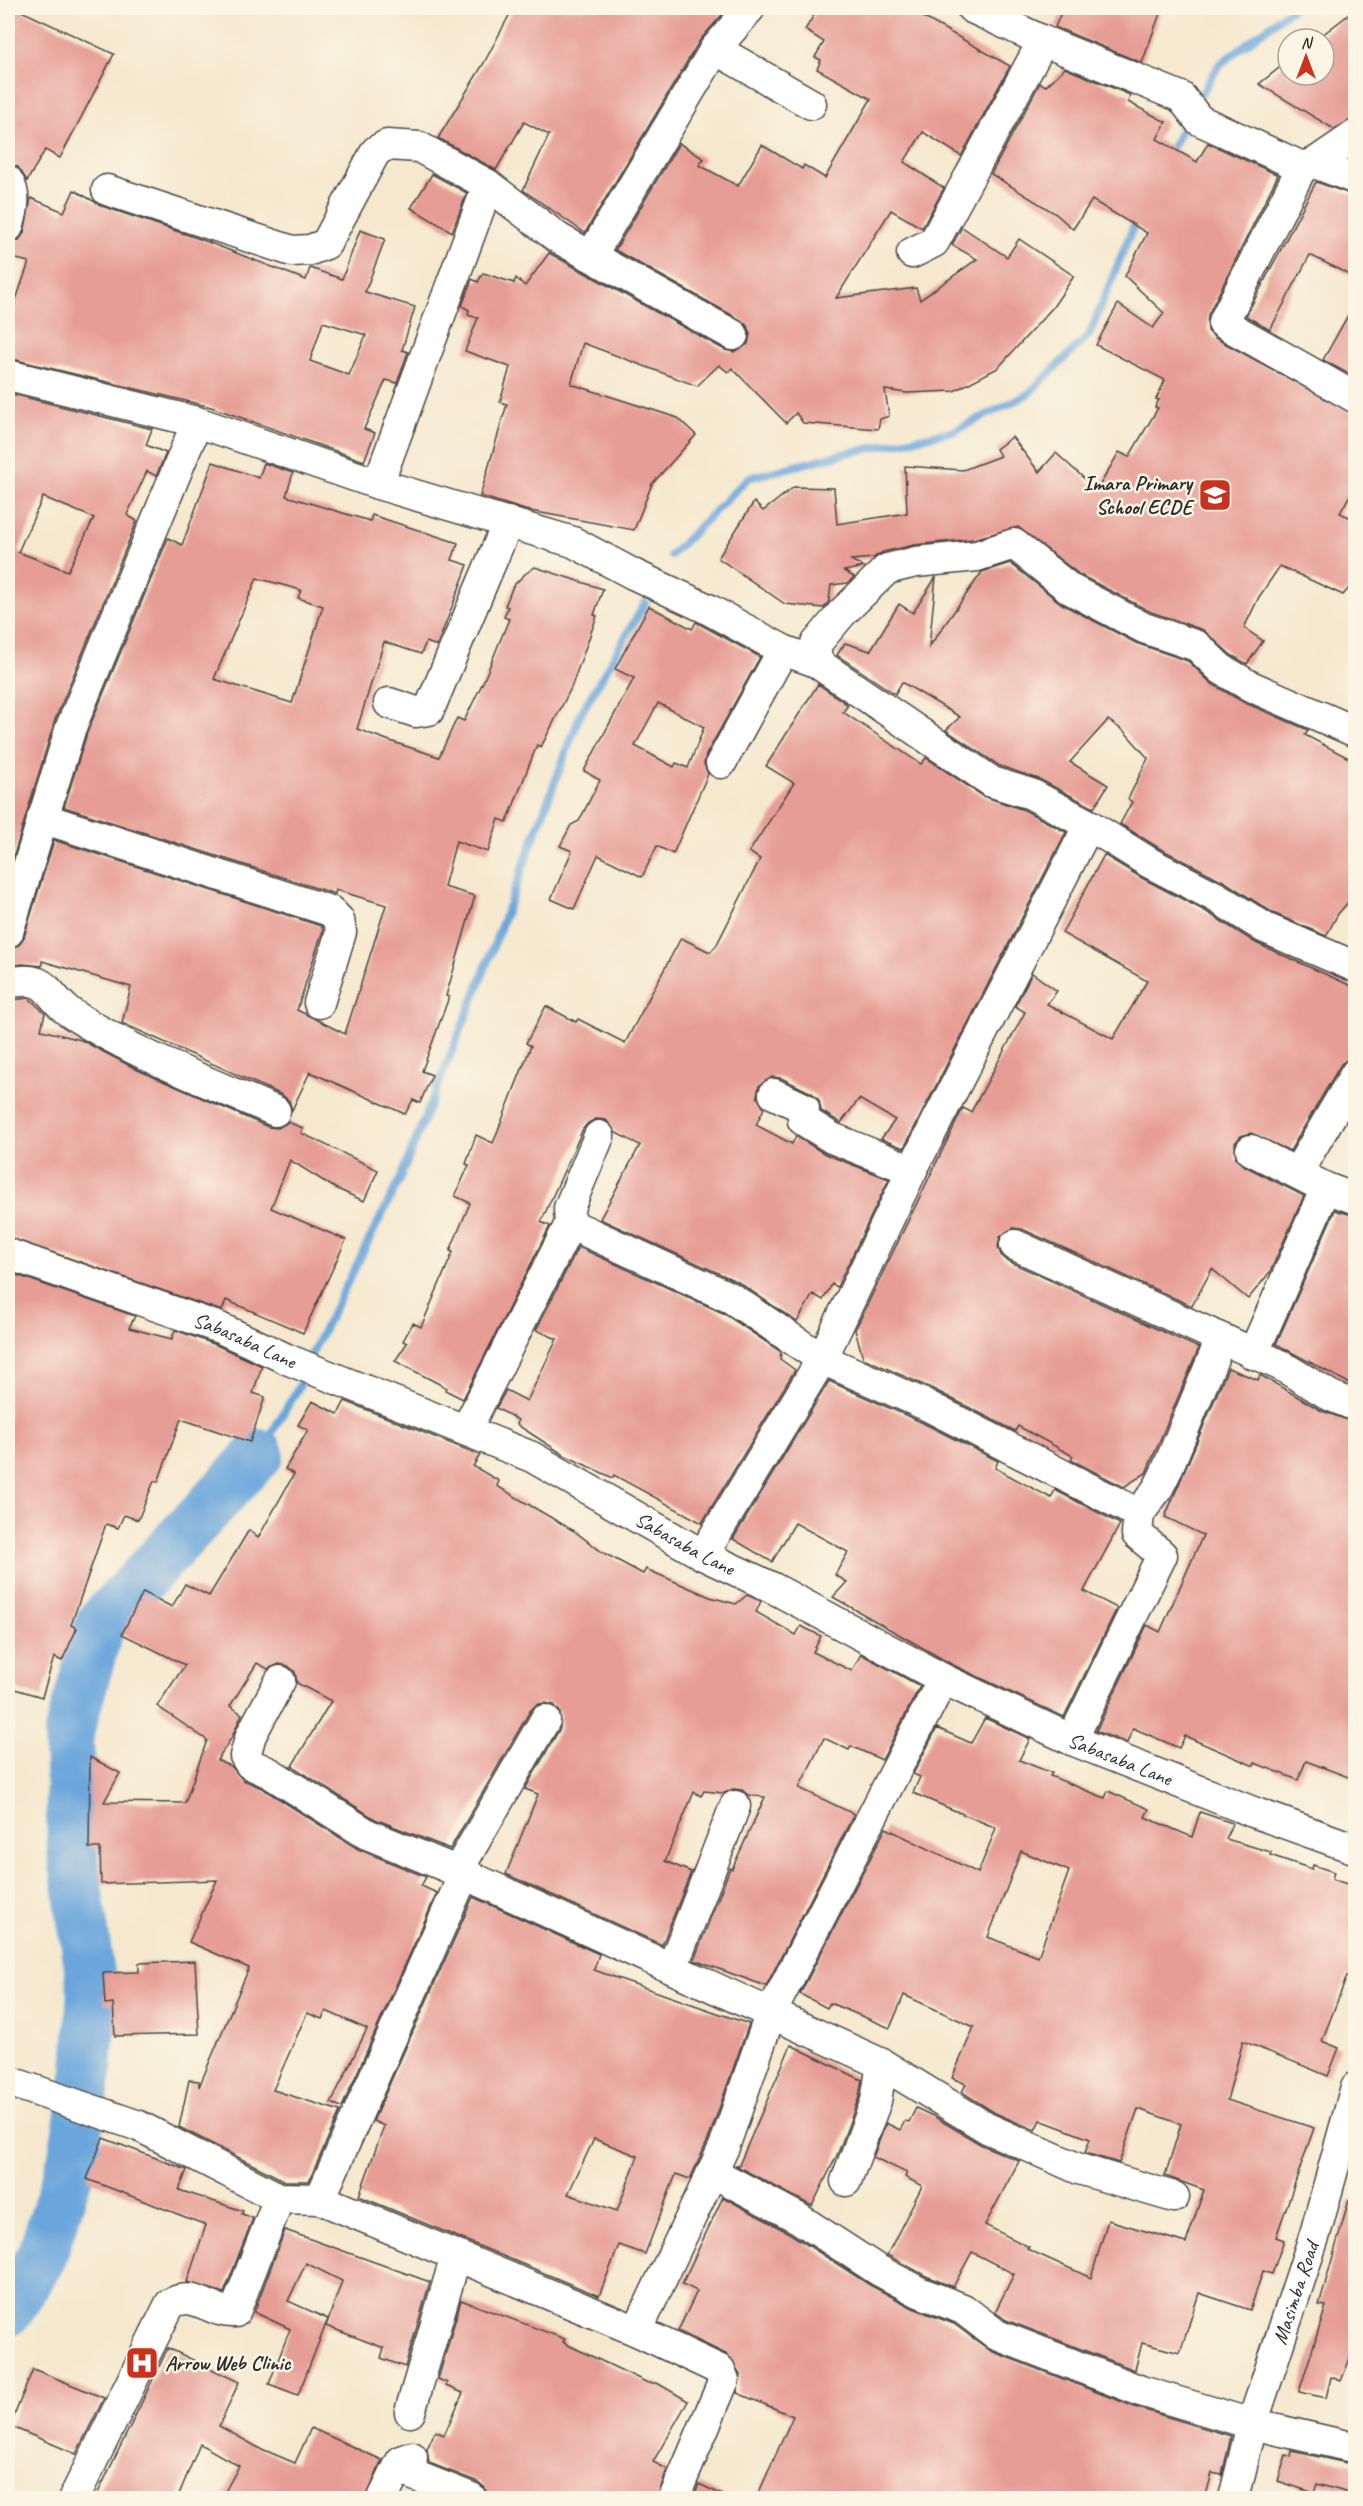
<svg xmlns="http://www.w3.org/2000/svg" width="1363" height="2506" font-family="Caveat,sans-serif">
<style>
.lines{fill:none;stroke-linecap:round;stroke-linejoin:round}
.stream{stroke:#6aa6db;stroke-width:8}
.river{stroke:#6aa6db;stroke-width:50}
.building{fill:#e69d95;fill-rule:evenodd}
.minor-casing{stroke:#494743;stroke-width:33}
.minor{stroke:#fff;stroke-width:30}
.labels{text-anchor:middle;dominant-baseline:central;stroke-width:5;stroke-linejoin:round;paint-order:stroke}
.poi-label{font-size:21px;font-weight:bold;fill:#2b2b2b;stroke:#fcf5e5;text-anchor:end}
.street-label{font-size:21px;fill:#2b2b2b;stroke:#fcf5e5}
</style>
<rect width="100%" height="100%" fill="#fcf5e5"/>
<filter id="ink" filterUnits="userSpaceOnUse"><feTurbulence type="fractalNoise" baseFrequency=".0167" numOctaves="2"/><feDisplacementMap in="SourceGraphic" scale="12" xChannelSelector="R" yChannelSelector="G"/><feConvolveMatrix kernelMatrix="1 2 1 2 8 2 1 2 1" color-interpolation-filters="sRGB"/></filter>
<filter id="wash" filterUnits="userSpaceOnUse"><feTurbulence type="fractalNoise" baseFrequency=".008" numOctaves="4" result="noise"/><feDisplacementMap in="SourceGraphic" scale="24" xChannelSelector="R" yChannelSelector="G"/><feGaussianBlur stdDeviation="1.35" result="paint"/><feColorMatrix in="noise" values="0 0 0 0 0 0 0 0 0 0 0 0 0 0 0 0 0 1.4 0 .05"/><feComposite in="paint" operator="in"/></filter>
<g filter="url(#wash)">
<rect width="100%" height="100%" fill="#f5e8ce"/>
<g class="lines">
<!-- stream -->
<g class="stream">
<path d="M1195,105L1219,65L1293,8"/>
<path d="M1168,156L1188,116"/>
<path d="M671,555L748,478L843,454L954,431L1027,395L1089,335L1138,215"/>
<path d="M259,1454L300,1385L313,1351L400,1179L480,982L580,715L645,603"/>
</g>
<!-- river -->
<path class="river" d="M8,2311L41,2258L72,2162L87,2072L92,1988L72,1850L69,1732L100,1624L259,1454"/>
</g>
<g id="blocks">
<!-- building -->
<g class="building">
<path d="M8,8H15L114,54L60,158L45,150L27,181L18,167L8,164Z"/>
<path d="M513,8H728L700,40L585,233L523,190L549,135L524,122L496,170L438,138L484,63Z"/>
<path d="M818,8H907L1010,66L961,156L923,132L904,162L944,188L922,228L891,210L836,298L916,288L920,300L977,259L952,245L962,227L1007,257L1019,239L1074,276L1053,307L998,368L954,391L907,393L885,390L889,416L880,419L878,429L803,423L796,413L786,423L732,368L728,372L719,365L697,386L583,343L571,384L678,418L696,435L652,484L634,530L525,510L480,496L507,404L500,402L510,367L465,351L478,318L468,315L469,310L462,306L472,279L478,282L483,273L514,283L516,278L525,286L549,253L725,350L734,352L748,344L750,334L747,326L741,320L615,250L679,143L704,159L699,165L738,186L762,145L802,169L804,165L825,178L871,99L817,69L821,60L815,57L824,42L805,30Z"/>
<path d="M1063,8H1162L1142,63L1055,27Z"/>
<path d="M1356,9V118L1334,129L1259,84L1288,61V75H1324V39H1317Z"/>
<path d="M1065,68L1130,95L1128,102L1166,122L1157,139L1197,162L1208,143L1278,175L1208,315V331L1215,338L1356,415V484L1340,513L1356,520V580L1343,595L1280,566L1259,597L1244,628L1263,641L1247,664L1231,655L1203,630L1151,612L1080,575L1018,527L973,539L914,545L883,552L873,558L851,560L864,567L844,571L854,577L848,583L831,585L829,601L824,608L785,604L718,558L754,502L763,511L794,487L834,488L837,524L907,513L905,466L963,470L1000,456L996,449L1012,437L1039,472L1056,453L1097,490L1119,452L1129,457L1158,408L1155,407L1159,400L1156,399L1165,380L1096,345L1118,304L1153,328L1164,313L1125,276L1147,233L1092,200L1073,229L1056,214L991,174L1040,83L1046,86Z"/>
<path d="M432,174L467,193L452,232L411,208Z"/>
<path d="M1316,182L1356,196V278L1310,255L1270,330L1246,316Z"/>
<path d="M74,190L102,206L200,239L306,280L310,268L342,279L360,230L385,239L365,292L415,307L402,350L408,352L397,383L386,380L364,429L375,433L364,461L211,407L8,358V323L29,262L8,257V244L19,240L24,233L31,198L64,212ZM323,322L366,335L349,375L310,361Z"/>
<path d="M1356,301V378L1323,360Z"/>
<path d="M8,393L152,429L146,445L166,453L156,476L147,471L127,515L137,521L55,720L8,875ZM43,497L94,518L68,571L18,552Z"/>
<path d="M213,462L259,478L264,463L293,473L286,496L370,521L372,515L458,543L452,560L468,565L437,646L426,642L421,654L384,642L357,729L390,741L439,757L457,718L464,721L484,680L509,619L504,617L508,607L505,606L513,586L525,574L535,567L603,589L594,615L597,616L571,688L541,747L537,745L507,822L499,819L488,852L456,841L444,887L475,896L446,996L449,997L422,1071L432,1075L420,1103L413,1100L405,1114L310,1072L292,1110L289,1101L282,1095L122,1023L131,987L42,961V966L23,964L8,966V949L19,945L24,937L54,840L321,926L323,930L297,1010L345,1034L386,905L336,890L335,894L64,807L87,733L168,538L182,545ZM257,578L301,590L298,598L323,606L292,703L214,679Z"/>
<path d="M1010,563L1062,604L1136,643L1188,661L1212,684L1243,702L1308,730L1305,735L1356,762V893L1338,914L1326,936L1273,913L1225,882L1159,848L1120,824L1132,802L1128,799L1148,758L1125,732L1108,720L1070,762L1108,785L1094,808L1039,779L1000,766L946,730L960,717L902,682L895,694L837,655L845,643L870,651L899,604L913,613L936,577L929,647L982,572Z"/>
<path d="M649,606L692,629L696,622L760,657L706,755L704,764L708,774L673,854L657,846L642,877L598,855L574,909L551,899L572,851L560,846L571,825L579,821L600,780L584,771L634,678L615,669ZM658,703L704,727L688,768L676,763L674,767L635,746Z"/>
<path d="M818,684L848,705L843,712L921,764L926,758L983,796L1024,810L1066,832L904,1148L881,1139L895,1120L859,1099L841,1123L821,1111L819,1100L812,1093L781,1078L772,1077L759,1086L757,1096L764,1108L756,1125L792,1144L796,1136L825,1154L889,1179L837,1287L832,1284L823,1300L813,1294L797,1322L738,1282L600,1219L640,1145L616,1133L606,1120L596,1119L588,1123L583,1129L541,1222L550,1226L463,1399L445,1390L447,1388L395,1361L407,1343L403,1341L413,1323L421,1327L453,1252L450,1251L470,1203L455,1196L469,1165L466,1164L476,1135L493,1143L531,1046L526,1043L546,1006L576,1022L578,1019L625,1043L681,938L710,952L716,946L760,859L749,852L794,783L766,766Z"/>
<path d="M1104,855L1142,878L1207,912L1256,943L1356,988V1049L1351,1057L1341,1064L1290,1151L1251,1133L1241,1136L1235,1143L1236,1159L1243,1165L1304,1196L1270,1272L1248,1299L1212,1269L1192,1306L1022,1229L1013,1228L1000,1237L998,1247L1001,1255L1008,1261L1199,1348L1146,1473L1124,1487L1071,1460L1073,1456L1018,1426L1015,1431L935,1390L863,1358L855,1330L963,1108L971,1112L1025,1012L1015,1006L1032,973L1057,991L1047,1004L1113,1039L1147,981L1062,933Z"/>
<path d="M29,998L45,1013L41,1030L81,1040L138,1070L268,1127L278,1128L288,1122L303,1128L301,1133L378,1170L364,1201L335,1188L290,1160L271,1208L346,1240L303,1333L226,1300L222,1311L8,1237V1058L13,1000Z"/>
<path d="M1335,1210L1356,1216V1387L1276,1344Z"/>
<path d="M578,1247L723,1313L781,1352L780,1359L795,1370L702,1523L614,1475L613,1478L564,1455L516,1424L518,1420L496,1408L506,1390L527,1401L557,1339L536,1330Z"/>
<path d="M8,1272L135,1316L129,1328L172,1339L175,1330L214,1344L262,1366L253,1393L265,1397L250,1442L181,1419L158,1482L154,1481L138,1520L124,1515L118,1528L106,1524L71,1625L77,1628L62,1661L54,1657L42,1697L8,1687Z"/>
<path d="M1228,1368L1258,1380L1260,1375L1322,1411L1356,1423V1780L1306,1761L1298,1780L1255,1763L1254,1766L1185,1736L1179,1748L1133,1728L1127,1743L1096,1731L1147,1625L1160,1632L1203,1535L1165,1517Z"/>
<path d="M829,1381L921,1422L998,1461L995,1468L1051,1498L1055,1490L1120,1524L1084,1591L1117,1608L1064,1717L951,1664L833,1597L847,1582L835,1575L848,1552L795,1523L772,1562L733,1539Z"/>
<path d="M312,1401L338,1414L345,1401L480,1455L473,1466L499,1481L497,1486L574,1531L602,1552L643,1574L646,1569L710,1597L736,1604L747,1595L761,1601L756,1612L796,1635L801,1626L821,1636L813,1652L852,1671L861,1654L920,1686L882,1760L851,1746L849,1750L824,1738L799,1788L854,1814L766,1986L694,1960L730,1868L732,1869L765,1797L748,1795L742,1790L733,1789L724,1793L704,1791L701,1796L694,1792L665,1861L691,1872L662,1945L506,1874L538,1794L525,1789L560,1728V1712L554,1705L544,1703L536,1705L530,1711L450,1849L375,1819L292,1766L331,1701L297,1683L295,1672L288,1666L279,1664L268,1669L257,1663L230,1706L242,1714L232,1737L217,1760L231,1766L243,1780L262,1788L358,1849L426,1877L421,1886L437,1893L342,2107L331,2103L367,2029L326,2011L322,2019L307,2013L273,2090L340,2111L309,2181H285L179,2127L189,2080L199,2081V2087L249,1968L189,1942L217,1880L101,1884L100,1848H89L90,1757L120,1773L104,1802L185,1803L207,1740L157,1706L185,1665L122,1634L143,1592L172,1607L185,1584L209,1596L249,1530L258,1538L294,1474L285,1469L308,1430L298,1425Z"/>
<path d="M985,1718L1030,1739L1019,1760L1052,1773L1050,1776L1105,1798L1108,1791L1149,1809L1145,1817L1192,1837L1200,1812L1232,1823L1226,1839L1271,1852L1270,1855L1312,1869L1313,1865L1334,1872L1332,1879L1356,1887V1979L1347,1976L1322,2041L1339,2048L1328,2076L1243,2041L1227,2100L1314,2128L1276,2237L1284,2240L1272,2274L1263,2271L1250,2310L1199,2293L1180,2353L1142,2343L1135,2370L1006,2320L995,2312L1014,2274L972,2252L953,2287L926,2276L887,2255L922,2186L905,2177L907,2173L873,2157L886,2123L900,2130L905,2121L909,2122L916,2108L935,2117L980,2144L1019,2161L985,2225L1029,2247L1027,2249L1091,2278L1108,2220L1186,2243L1204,2190L1165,2176L1181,2124L1138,2109L1119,2163L1085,2153L1090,2139L1040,2120L1035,2130L995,2113L962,2092L966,2084L952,2078L974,2027L904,1995L890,2028L830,2003L827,2008L800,1994L886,1828L978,1873L996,1828L913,1793L920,1777L913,1774L937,1728L971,1743ZM1021,1851L1069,1871L1038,1957L988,1937Z"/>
<path d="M473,1897L599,1954L594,1970L749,2024L708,2140L690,2179L676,2174L645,2254L619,2245L599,2296L359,2196L384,2126L373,2121ZM594,2139L638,2156L617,2211L568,2194Z"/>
<path d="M195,1961L199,2034L115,2036L113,2003L105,2004L103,1973L139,1972V1963Z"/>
<path d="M791,2045L862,2080L859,2097L838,2153L812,2206L735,2165H739Z"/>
<path d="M103,2138L187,2170L179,2190L243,2211L242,2214L253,2218L224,2293L187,2282L206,2225L87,2179Z"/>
<path d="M723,2197L789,2233L870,2285L913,2308L954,2324L991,2351L1135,2407L1231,2436L1222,2475L1212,2473L1205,2499H756L793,2416L737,2393L740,2374L728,2355L678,2331L697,2291L682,2284Z"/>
<path d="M1349,2200L1356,2201V2343L1341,2381L1331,2377L1326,2398L1299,2392L1326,2306L1319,2305Z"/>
<path d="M285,2230L430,2282L405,2367L381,2358L384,2348L326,2326L342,2281L306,2263L288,2301L328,2319L298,2395L269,2384L290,2329L254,2312Z"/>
<path d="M461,2300L565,2339L563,2342L568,2345L648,2383H657L688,2401L653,2462L667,2469L657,2499H488L485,2488L478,2482L429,2463L427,2449L435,2431L444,2435L463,2393L446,2386L447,2383L438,2379Z"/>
<path d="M168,2348L239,2382L219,2426L257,2447L295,2463L311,2428L382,2460L366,2499H221L239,2466L200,2444L177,2499H95Z"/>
<path d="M33,2369L104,2398L76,2454L10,2426Z"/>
<path d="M1292,2451L1356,2465V2495L1317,2484L1314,2493L1278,2481L1286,2455L1291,2457Z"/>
<path d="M699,2484L731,2499H693Z"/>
</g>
</g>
</g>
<g filter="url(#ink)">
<use href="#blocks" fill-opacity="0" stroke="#494743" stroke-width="1.5"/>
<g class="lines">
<!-- minor casing -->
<g class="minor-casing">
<g id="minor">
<path d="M972,8L1043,41L1181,97L1199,120L1302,167L1315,163L1356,179"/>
<path d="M715,49L811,104"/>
<path d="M1315,163L1356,135"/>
<path d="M1302,167L1223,323L1356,398"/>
<path d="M8,181C17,195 13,213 8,227"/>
<path d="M107,190L292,251L310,250L326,244L376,151L387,145L419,147L488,185L558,238L733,335"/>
<path d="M912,253L934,242L1043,41"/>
<path d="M591,256L715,49L750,8"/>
<path d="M8,375L197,422L378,484L573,542L633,574L708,609L783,650L816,662L992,782L1031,794L1089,825L1150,863L1216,897L1265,928L1356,967"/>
<path d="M378,484L488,185"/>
<path d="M816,662V644L842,613L887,569L916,562L977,556L1014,544L1070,589L1144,628L1197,646L1221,669L1250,686L1356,732"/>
<path d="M389,703L416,712L429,710L508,522"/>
<path d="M721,763L783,650"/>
<path d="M42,818L330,911L339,920L341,932L319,1003"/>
<path d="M8,932L71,727L197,422"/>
<path d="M8,983C50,973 46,997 72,1014C136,1055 206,1081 275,1111"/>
<path d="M774,1094L804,1108L803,1120L832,1138L912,1170"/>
<path d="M599,1136L569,1208L570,1224L731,1298L822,1359L928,1406L1139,1514L1158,1488L1166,1472L1221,1339"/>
<path d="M1251,1150L1326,1188L1356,1199"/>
<path d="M1297,1173L1356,1073"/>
<path d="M1015,1245L1282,1366L1331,1396L1356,1406"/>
<path id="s1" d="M8,1254L220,1328L289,1360L532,1457L703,1555L773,1588L943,1679L1072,1740L1253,1812L1356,1849"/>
<path d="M1253,1354L1326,1188"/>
<path d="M466,1430L570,1224"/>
<path d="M703,1555L822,1359L912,1170L1089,825"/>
<path d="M280,1681L251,1735L245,1756L250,1764L270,1773L367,1834L464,1874L882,2064L987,2128L1079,2169L1174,2197"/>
<path d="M1072,1740L1162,1555L1137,1534L1139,1514"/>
<path d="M457,1872L545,1720"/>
<path d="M672,1968L735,1806"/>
<path d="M8,2081L139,2126L279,2198L320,2199L637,2331L724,2147L770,2015L943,1679"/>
<path d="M712,2172L798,2218L878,2270L919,2292L963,2309L997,2335L1141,2391L1252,2424L1356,2448"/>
<path d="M846,2181L876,2101L882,2064"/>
<path d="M320,2199L464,1874"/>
<path d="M637,2331L720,2370L724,2380L674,2498"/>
<path d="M410,2412L456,2256"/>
<path d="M74,2498L170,2304C194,2289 211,2314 235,2312L279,2198"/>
<path d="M383,2498L401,2461L412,2457L411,2474L471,2498"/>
<path id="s2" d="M1234,2498L1252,2424L1315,2234L1356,2087"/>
</g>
</g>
<!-- minor -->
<use href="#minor" class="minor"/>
</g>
</g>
<!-- icons -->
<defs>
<g id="school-square" transform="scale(1.725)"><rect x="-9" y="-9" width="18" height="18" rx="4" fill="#c8321e" stroke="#fcf5e5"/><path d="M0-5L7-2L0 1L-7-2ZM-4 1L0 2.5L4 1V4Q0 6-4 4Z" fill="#fff"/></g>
<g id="hospital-square" transform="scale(1.725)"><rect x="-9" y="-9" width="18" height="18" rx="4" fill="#c8321e" stroke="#fcf5e5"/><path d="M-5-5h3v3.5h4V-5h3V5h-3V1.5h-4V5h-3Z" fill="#fff"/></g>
</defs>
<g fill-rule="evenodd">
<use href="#school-square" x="1215" y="495"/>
<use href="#hospital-square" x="142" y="2363"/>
</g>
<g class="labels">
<!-- poi labels -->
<g class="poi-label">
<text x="1192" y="483">Imara Primary<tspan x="1192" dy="24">School ECDE</tspan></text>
<text x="165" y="2363" text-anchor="start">Arrow Web Clinic</text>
</g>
<!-- street labels -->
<g class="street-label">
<text stroke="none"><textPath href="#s1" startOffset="252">Sabasaba Lane</textPath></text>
<text stroke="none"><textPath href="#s1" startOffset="738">Sabasaba Lane</textPath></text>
<text stroke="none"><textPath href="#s1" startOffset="1224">Sabasaba Lane</textPath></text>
<text stroke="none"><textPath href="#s2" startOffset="214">Masimba Road</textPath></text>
</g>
</g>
<!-- margin -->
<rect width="1363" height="2506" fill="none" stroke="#fcf5e5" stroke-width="30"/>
<!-- north arrow -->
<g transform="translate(1306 57)"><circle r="28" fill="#fcf5e5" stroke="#a8a49b" stroke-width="1.5"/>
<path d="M0-4.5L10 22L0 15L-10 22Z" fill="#c8321e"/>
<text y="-9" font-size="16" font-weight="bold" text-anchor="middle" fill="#2b2b2b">N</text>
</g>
</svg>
